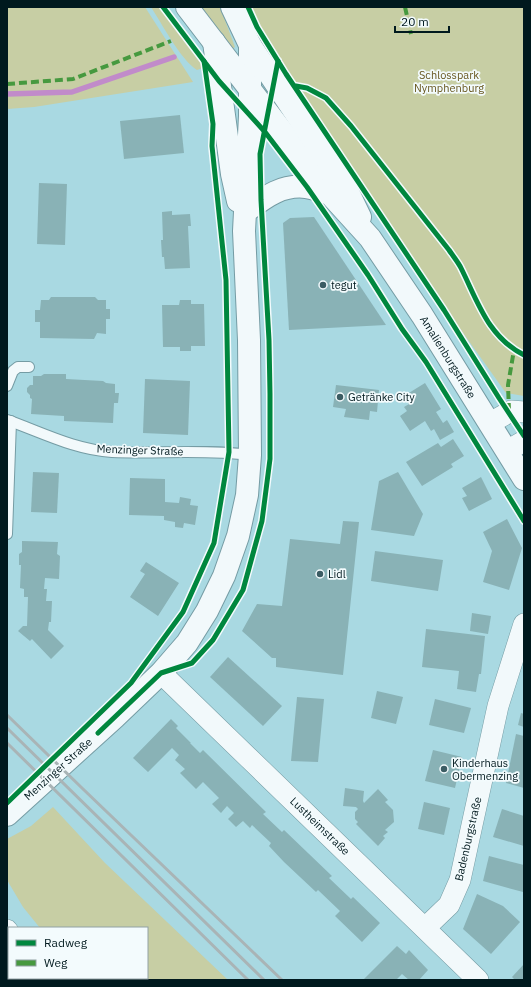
<svg xmlns="http://www.w3.org/2000/svg" width="531" height="987" font-family="'IBM Plex Sans',sans-serif">
<style>
.green{fill:#c7cea4}
.lines{fill:none;stroke-linecap:round;stroke-linejoin:round}
.stream{stroke:#c18bca;stroke-width:5.5}
.building{fill:#89b2b6}
.service-casing{stroke:#759ca4;stroke-width:12}
.minor-casing{stroke:#759ca4;stroke-width:22}
.tertiary-casing{stroke:#759ca4;stroke-width:24}
.primary-casing{stroke:#759ca4;stroke-width:24}
.service{stroke:#f2f9fb;stroke-width:10}
.minor{stroke:#f2f9fb;stroke-width:21}
.tertiary{stroke:#f2f9fb;stroke-width:22}
.primary{stroke:#f2f9fb;stroke-width:22}
.rail{stroke:#a9b4b6;stroke-width:3}
.quiet{stroke:#46993f;stroke-width:4;stroke-dasharray:8 4;stroke-linecap:butt}
.cycleway-casing{stroke:#f3fbfd;stroke-width:8}
.cycleway{stroke:#00873e;stroke-width:5}
.poi-dot{fill:#3b5c63;stroke:#f3fbfd;stroke-width:1.5}
.labels{text-anchor:middle;dominant-baseline:central;stroke-width:3.5;stroke-linejoin:round;paint-order:stroke}
.park-label{font-size:11px;fill:#67561e;stroke:#f3fbfd}
.poi-label{font-size:11px;fill:#00191e;stroke:#f3fbfd;text-anchor:start}
.street-label{font-size:11px;fill:#00191e;stroke:#f3fbfd}
</style>
<rect width="100%" height="100%" fill="#a9d9e2"/>
<!-- green -->
<g class="green">
<path d="M7,7H145L193,82L34,107L7,109Z"/>
<path d="M151,7H161L202,61L203,68L197,70C181,60 162,24 151,7Z"/>
<path d="M198,7H220L235,47L230,50Z"/>
<path d="M241,7H524V396L506,393L269,62Z"/>
<path d="M53,807L105,863L228,980H150L144,978H147V928H40L23,907L7,880V839L31,826Z"/>
<path d="M7,955L9,957V978H30L34,980H7Z"/>
</g>
<g class="lines">
<!-- stream -->
<path class="stream" d="M7,94L72,92L174,57"/>
</g>
<!-- building -->
<g class="building">
<path d="M180,115L184,153L124,159L120,121Z"/>
<path d="M39,183L67,184L65,245L37,244Z"/>
<path d="M172,211V215L190,214L191,226H188L190,268L165,269L164,257H162L161,240H163L162,212Z"/>
<path d="M314,217L386,325L289,330L283,223L290,218Z"/>
<path d="M51,297H95L98,300H106V309H110V319H106V334L97,333L94,339L40,338V322H35V310H40L41,300H49Z"/>
<path d="M180,300H191V304H204L205,346H191V351H180V347H163L162,305H179Z"/>
<path d="M44,374H66V379L103,381L106,383L115,384V393H119L118,403H114L113,423L64,421V416L31,414L32,399L30,398V395L27,392V388L30,385H33V376H41Z"/>
<path d="M145,379L190,381L188,435L143,433Z"/>
<path d="M425,383L441,409L436,412L443,423L447,420L454,432L440,440L434,429L431,431L425,421L410,431L400,416L407,411L404,407L409,404L404,396Z"/>
<path d="M336,385L379,390L377,412L370,411L369,420L344,417L346,409L333,407Z"/>
<path d="M453,439L464,456L451,464L453,467L422,486L406,462L438,443L441,447Z"/>
<path d="M33,472L59,473L57,513L31,512Z"/>
<path d="M398,472L423,514L414,536L371,530L379,481Z"/>
<path d="M481,477L492,499L469,511L462,498L467,496L462,488Z"/>
<path d="M130,478L165,479V502L179,503L180,497L191,499L190,505L198,506L195,525L184,523L183,528L175,527V522L164,520V516L129,515Z"/>
<path d="M507,519L522,548L509,590L483,582L492,551L483,532Z"/>
<path d="M343,521L359,522L343,675L276,667V658H272L242,631L257,604L282,606L290,539L340,544Z"/>
<path d="M22,541L58,542L57,554L60,556L59,579L45,578L44,589H47L46,601H52L51,622H49L48,630L64,646L51,659L32,639L30,641L18,631L23,626H27L28,597H24V589L20,588L21,565H19V554L22,552Z"/>
<path d="M375,551L443,560L438,591L371,581Z"/>
<path d="M146,562L179,583L158,616L130,597L145,574L140,571Z"/>
<path d="M472,613L491,616L488,634L470,631Z"/>
<path d="M426,629L485,636L481,674H479L476,692L457,689L459,671L422,667Z"/>
<path d="M228,657L282,706L263,726L210,677Z"/>
<path d="M377,691L403,697L396,724L371,718Z"/>
<path d="M297,697L324,699L318,762L291,761Z"/>
<path d="M435,699L471,708L464,733L429,725Z"/>
<path d="M521,713L524,714V727L518,725Z"/>
<path d="M171,719L178,726L176,728L191,743H190L200,753L203,750L266,812L263,814L282,832L284,830L332,876L329,878L351,899L353,897L380,923L362,942L335,916L340,911L318,890L316,892L284,862L269,846L271,843L252,825L250,828L243,821L236,827L228,819L234,813L227,806L221,813L212,804L219,798L203,782L196,789L180,773L185,769L175,760L179,755L172,748L148,772L133,758Z"/>
<path d="M516,734L524,736V788L506,783Z"/>
<path d="M433,750L462,757L455,788L425,781Z"/>
<path d="M345,788L364,791L363,801L364,803L378,789L388,800L385,802L393,810L394,822L385,830L388,832L383,836L385,838L378,846L356,824L358,822L355,819V812L358,809L356,807L343,806Z"/>
<path d="M424,802L450,808L444,835L418,829Z"/>
<path d="M502,809L524,816V846L493,837Z"/>
<path d="M489,856L524,865L523,892L483,881Z"/>
<path d="M477,894L503,906L520,922L491,954L463,929Z"/>
<path d="M397,946L406,954L409,950L428,970L419,980H409L402,974L396,980H363Z"/>
<path d="M524,964V980H515L512,977Z"/>
</g>
<g class="lines">
<!-- service casing -->
<g class="service-casing">
<g id="service">
<path d="M7,386L13,371L18,367H29"/>
<path d="M7,420C41,432 75,450 112,452C158,454 204,449 250,455"/>
<path d="M7,534L11,421"/>
</g>
</g>
<!-- minor casing -->
<g class="minor-casing">
<g id="minor">
<path d="M490,423L511,411L524,412"/>
<path d="M507,451L524,441"/>
<path d="M161,673L478,980"/>
<path d="M425,928L449,905L460,880L498,706L524,624"/>
<path d="M7,930L9,933"/>
<path d="M71,978L76,980"/>
</g>
</g>
<!-- tertiary casing -->
<g class="tertiary-casing">
<g id="tertiary">
<path d="M214,42L232,174L238,201"/>
<path d="M7,815L115,717L161,673L187,643L207,611L224,576L238,536L247,495L250,455L249,340L244,231L250,116V45"/>
</g>
</g>
<!-- primary casing -->
<g class="primary-casing">
<g id="primary">
<path d="M187,7L330,194L370,238L422,315L524,479"/>
<path d="M232,7L250,45L347,190L360,217"/>
<path d="M245,212C264,198 281,184 306,187C314,188 322,191 330,194"/>
</g>
</g>
<!-- service -->
<use href="#service" class="service"/>
<!-- minor -->
<use href="#minor" class="minor"/>
<!-- tertiary -->
<use href="#tertiary" class="tertiary"/>
<!-- primary -->
<use href="#primary" class="primary"/>
<!-- rail -->
<g class="rail">
<path d="M7,715L83,789L282,980"/>
<path d="M7,728L264,980"/>
<path d="M7,743L248,980"/>
</g>
<!-- quiet -->
<g class="quiet">
<path d="M405,7L411,34"/>
<path d="M7,84L73,79L171,41"/>
<path d="M509,411L508,385L514,350"/>
</g>
<!-- cycleway casing -->
<g class="cycleway-casing">
<g id="cycleway">
<path d="M163,7L219,81L265,132L307,187L368,275L402,329L426,362L524,521"/>
<path d="M248,7L257,27L286,74L444,310L499,398L524,436"/>
<path d="M296,86L307,88L326,98L351,126L449,250C453,256 458,262 461,268C478,302 488,337 524,355"/>
<path d="M98,733L161,673L192,663L213,640L243,590L262,521L270,459V394L269,340L261,200L260,154L278,61"/>
<path d="M7,803L131,683L183,612L214,543L229,452L226,280L212,146L213,124L204,61"/>
</g>
</g>
<!-- cycleway -->
<use href="#cycleway" class="cycleway"/>
</g>
<!-- markers -->
<g class="poi-dot">
<circle cx="323" cy="285" r="4"/>
<circle cx="340" cy="397" r="4"/>
<circle cx="320" cy="574" r="4"/>
<circle cx="444" cy="769" r="4"/>
</g>
<g class="labels">
<!-- park labels -->
<g class="park-label">
<text x="449" y="75">Schlosspark<tspan x="449" dy="13">Nymphenburg</tspan></text>
</g>
<!-- poi labels -->
<g class="poi-label">
<text x="331" y="285">tegut</text>
<text x="348" y="397">Getränke City</text>
<text x="328" y="574">Lidl</text>
<text x="452" y="763">Kinderhaus<tspan x="452" dy="13">Obermenzing</tspan></text>
</g>
<!-- street labels -->
<g class="street-label">
<text transform="translate(448 357) rotate(58)">Amalienburgstraße</text>
<text transform="translate(140 450) rotate(2)">Menzinger Straße</text>
<text transform="translate(58 769) rotate(-42)">Menzinger Straße</text>
<text transform="translate(320 826) rotate(44)">Lustheimstraße</text>
<text transform="translate(468 839) rotate(-77)">Badenburgstraße</text>
</g>
</g>
<!-- border -->
<rect width="531" height="987" fill="none" stroke="#00191e" stroke-width="16"/>
<!-- legend -->
<rect x="8" y="927" width="140" height="52" fill="#f3fbfd" stroke="#92a1a4"/>
<rect x="16" y="940" width="20" height="6" fill="#00873e" stroke="#92a1a4"/>
<text x="44" y="947" font-size="12" fill="#00191e">Radweg</text>
<rect x="16" y="960" width="20" height="6" fill="#46993f" stroke="#92a1a4"/>
<text x="44" y="967" font-size="12" fill="#00191e">Weg</text>
<!-- scale -->
<path d="M395 26v6h54v-6" fill="none" stroke="#00191e" stroke-width="2"/>
<text x="401" y="26" font-size="12" fill="#00191e" stroke="#f3fbfd" stroke-width="3" paint-order="stroke">20 m</text>
</svg>
